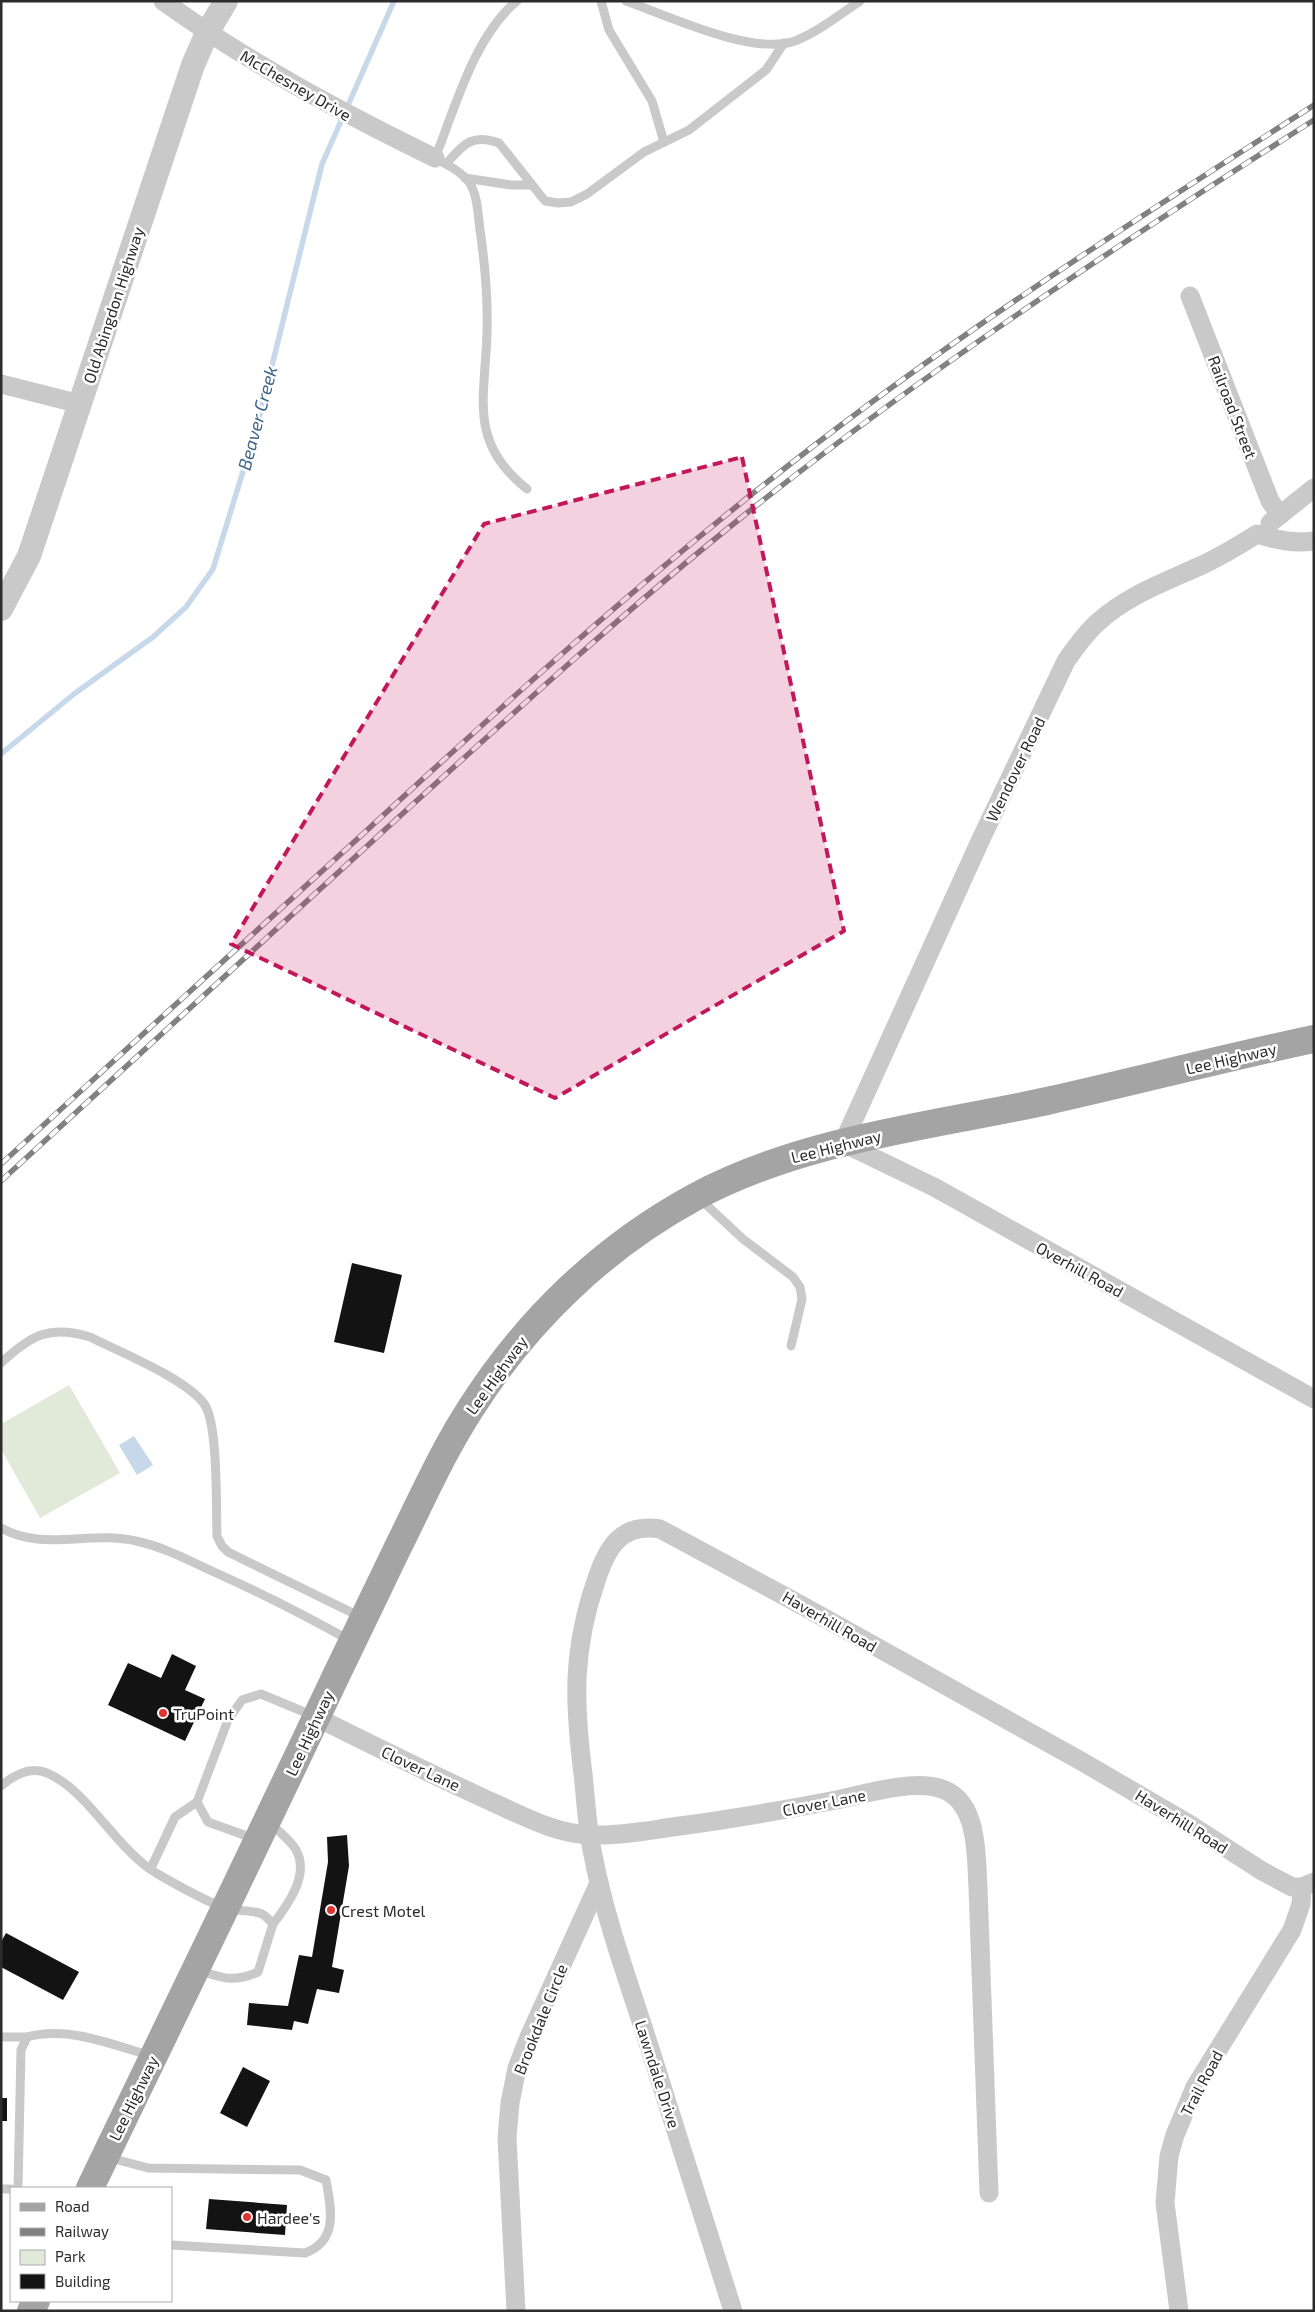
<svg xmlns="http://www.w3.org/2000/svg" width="1315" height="2312" font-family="'Exo 2',sans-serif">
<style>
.green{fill:#e1e9d9}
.water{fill:#c6d8e9}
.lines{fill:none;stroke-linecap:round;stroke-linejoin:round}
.stream{stroke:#c6d8e9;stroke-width:5.5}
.building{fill:#131313}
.service{stroke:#c9c9c9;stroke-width:9}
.minor{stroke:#c9c9c9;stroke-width:19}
.tertiary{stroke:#c9c9c9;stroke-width:24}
.primary{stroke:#a4a4a4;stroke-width:28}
.rail-casing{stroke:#818181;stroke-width:5.5}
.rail{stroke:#fff;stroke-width:4;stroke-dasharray:11;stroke-linecap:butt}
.marked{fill:#c2185b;fill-opacity:0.2;stroke:#c2185b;stroke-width:4;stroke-dasharray:10 6;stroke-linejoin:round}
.poi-dot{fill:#de3533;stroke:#fff;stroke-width:2}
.labels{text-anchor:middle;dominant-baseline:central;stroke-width:5;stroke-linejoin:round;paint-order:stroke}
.street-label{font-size:16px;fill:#2c2c2c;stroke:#fff}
.poi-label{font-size:16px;fill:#2c2c2c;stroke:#fff;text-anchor:start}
.water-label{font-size:18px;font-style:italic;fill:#3e668a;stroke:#fff}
</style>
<rect width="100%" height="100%" fill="#fff"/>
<!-- green -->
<path class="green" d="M69,1385L120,1473L40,1518L1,1449V1424Z"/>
<!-- water -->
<path class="water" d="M134,1436L153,1465L137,1475L119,1445Z"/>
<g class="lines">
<!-- stream -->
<path class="stream" d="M1,754L74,694L153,637L186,607L213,569L257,426L322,164L394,1"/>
</g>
<!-- building -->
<g class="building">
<path d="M352,1263L402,1275L384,1353L334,1342Z"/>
<path d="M172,1654L196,1666L185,1690L205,1699L185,1741L108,1705L128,1663L161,1678Z"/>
<path d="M347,1835L349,1866L332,1967L344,1970L339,1993L317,1989L308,2024L294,2021L292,2030L247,2025L249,2003L288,2006L299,1955L312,1957L328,1862L327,1837Z"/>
<path d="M6,1933L79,1972L63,2000L1,1967V1942Z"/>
<path d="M243,2067L270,2081L247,2127L220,2113Z"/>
<rect x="1" y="2098" width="6" height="23"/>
<path d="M209,2199L287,2205L285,2235L206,2229Z"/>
</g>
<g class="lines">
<!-- service -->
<g class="service">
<path d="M517,1C474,36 455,109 435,158C447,165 461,171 469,182C478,195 478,216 480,230C485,264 488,299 487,333C485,399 468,442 527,489"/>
<path d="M601,1L609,30L652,101L664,142"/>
<path d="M626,1C669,16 752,56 795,41C818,32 839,15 860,1"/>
<path d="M446,164C463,145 471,133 499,143L545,201L558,203L571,202L587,194L644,152L689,130L766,70L784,43"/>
<path d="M465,178L511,185H530"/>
<path d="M699,1198L743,1239L793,1277L800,1287L802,1299L791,1346"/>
<path d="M1,1363C30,1336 49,1324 90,1337C118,1351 192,1381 206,1407C218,1430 216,1507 217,1536L222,1546L228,1552L361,1617"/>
<path d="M1,1528C43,1552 91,1530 136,1541C164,1547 188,1560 214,1572C261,1593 306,1616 351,1641"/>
<path d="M1,1786C14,1775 30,1766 47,1773C88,1790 115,1848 156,1873C175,1884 204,1900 224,1908C236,1912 250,1909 262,1914C266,1916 270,1921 273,1924L258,1972C232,1983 223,1978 198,1970"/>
<path d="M270,1823C277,1830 294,1843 297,1852C309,1876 287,1906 273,1924"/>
<path d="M255,1839L208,1822L197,1802L228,1720L242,1700L261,1694L314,1716"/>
<path d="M151,1868L175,1817L197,1802"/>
<path d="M1,2037H27"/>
<path d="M107,2157L148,2168L300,2170L326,2180C331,2209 339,2240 305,2253L171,2245"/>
<path d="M18,2188L21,2050L27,2037C68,2026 111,2044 151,2056"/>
<path d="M1,2189H11"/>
</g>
<!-- minor -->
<g class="minor">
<path d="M163,1C249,63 341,112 435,158"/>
<path d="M1190,296L1270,501L1280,515"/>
<path d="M1,384L80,404"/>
<path d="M1270,523L1314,488"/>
<path d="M1314,541C1294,544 1276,540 1257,534C1238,546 1220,557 1200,566C1165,582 1126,596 1097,623C1085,634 1075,648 1066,661L981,839L843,1143L934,1187L1314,1399"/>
<path d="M316,1717C372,1745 427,1772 483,1798C518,1813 553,1834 592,1835C621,1836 650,1830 680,1826C732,1819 784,1810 836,1800C865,1794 910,1780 939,1788C979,1799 976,1855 978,1888L989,2193"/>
<path d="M516,2311L507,2138L510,2103L517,2068L529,2037L599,1883"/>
<path d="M733,2311C706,2225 679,2140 652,2055C631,1988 606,1923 593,1855C587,1828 586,1801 583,1774C574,1702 572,1651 596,1581C607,1547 621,1523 660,1529L803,1606L1081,1761L1189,1824L1262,1871L1292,1887H1302L1314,1882"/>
<path d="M1179,2311L1165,2203L1169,2156L1175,2135L1195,2087L1292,1930L1301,1904L1302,1887"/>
</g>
<!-- tertiary -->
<path class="tertiary" d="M1,609L29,556L193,65L207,33L226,1"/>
<!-- primary -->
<g class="primary">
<path d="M90,2188C159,2045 228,1903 296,1760C330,1688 364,1617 399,1545C422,1499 443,1451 471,1408C527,1320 603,1247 695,1197C803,1139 928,1127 1047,1101C1136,1081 1224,1058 1314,1039"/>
<path d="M31,2311L36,2301"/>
</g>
<!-- rail casing -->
<g class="rail-casing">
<g id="rail">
<path d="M1,1164C122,1053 244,942 365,832C503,705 641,580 789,465C956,334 1135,220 1314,105"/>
<path d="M1,1181C127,1066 252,951 377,837C497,728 616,618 742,517C923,372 1118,245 1314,120"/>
</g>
</g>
<!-- rail -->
<use href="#rail" class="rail"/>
</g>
<!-- marked area -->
<path class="marked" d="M742,457L844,931L555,1098L231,944L484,524Z"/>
<!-- markers -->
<g class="poi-dot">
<circle cx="163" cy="1713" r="5"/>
<circle cx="331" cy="1910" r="5"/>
<circle cx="247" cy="2217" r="5"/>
</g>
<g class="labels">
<!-- street labels -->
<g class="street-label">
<text transform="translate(296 85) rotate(30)">McChesney Drive</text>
<text transform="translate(113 305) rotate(-72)">Old Abingdon Highway</text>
<text transform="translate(1233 407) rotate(69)">Railroad Street</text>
<text transform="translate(1015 769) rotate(-64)">Wendover Road</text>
<text transform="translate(1231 1058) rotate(-13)">Lee Highway</text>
<text transform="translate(836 1146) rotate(-14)">Lee Highway</text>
<text transform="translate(1080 1269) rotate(29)">Overhill Road</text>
<text transform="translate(496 1375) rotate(-54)">Lee Highway</text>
<text transform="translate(830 1621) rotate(30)">Haverhill Road</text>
<text transform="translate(309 1733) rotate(-65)">Lee Highway</text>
<text transform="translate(421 1768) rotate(25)">Clover Lane</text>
<text transform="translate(824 1802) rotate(-11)">Clover Lane</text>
<text transform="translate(1182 1821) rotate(32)">Haverhill Road</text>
<text transform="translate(540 2019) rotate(-68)">Brookdale Circle</text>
<text transform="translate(658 2074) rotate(72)">Lawndale Drive</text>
<text transform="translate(1201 2083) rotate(-62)">Trail Road</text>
<text transform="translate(133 2098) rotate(-64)">Lee Highway</text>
</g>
<!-- poi labels -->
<g class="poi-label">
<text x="173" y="1713">TruPoint</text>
<text x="341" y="1910">Crest Motel</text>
<text x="257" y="2217">Hardee's</text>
</g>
<!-- water labels -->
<g class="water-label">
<text transform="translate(257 418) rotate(-75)">Beaver Creek</text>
</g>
</g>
<!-- border -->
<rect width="1315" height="2312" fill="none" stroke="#2c2c2c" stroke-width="5"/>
<!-- legend -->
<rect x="10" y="2187" width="162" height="115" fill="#ffffff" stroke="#ababab"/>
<rect x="20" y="2203" width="25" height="8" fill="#a4a4a4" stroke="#ababab"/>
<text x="55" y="2212" font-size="15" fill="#2c2c2c">Road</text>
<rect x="20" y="2228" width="25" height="8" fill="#818181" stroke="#ababab"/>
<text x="55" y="2237" font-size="15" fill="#2c2c2c">Railway</text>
<rect x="20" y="2250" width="25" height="15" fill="#e1e9d9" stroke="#ababab"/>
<text x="55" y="2262" font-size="15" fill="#2c2c2c">Park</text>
<rect x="20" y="2274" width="25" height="15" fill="#131313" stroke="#ababab"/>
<text x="55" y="2287" font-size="15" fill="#2c2c2c">Building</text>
</svg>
